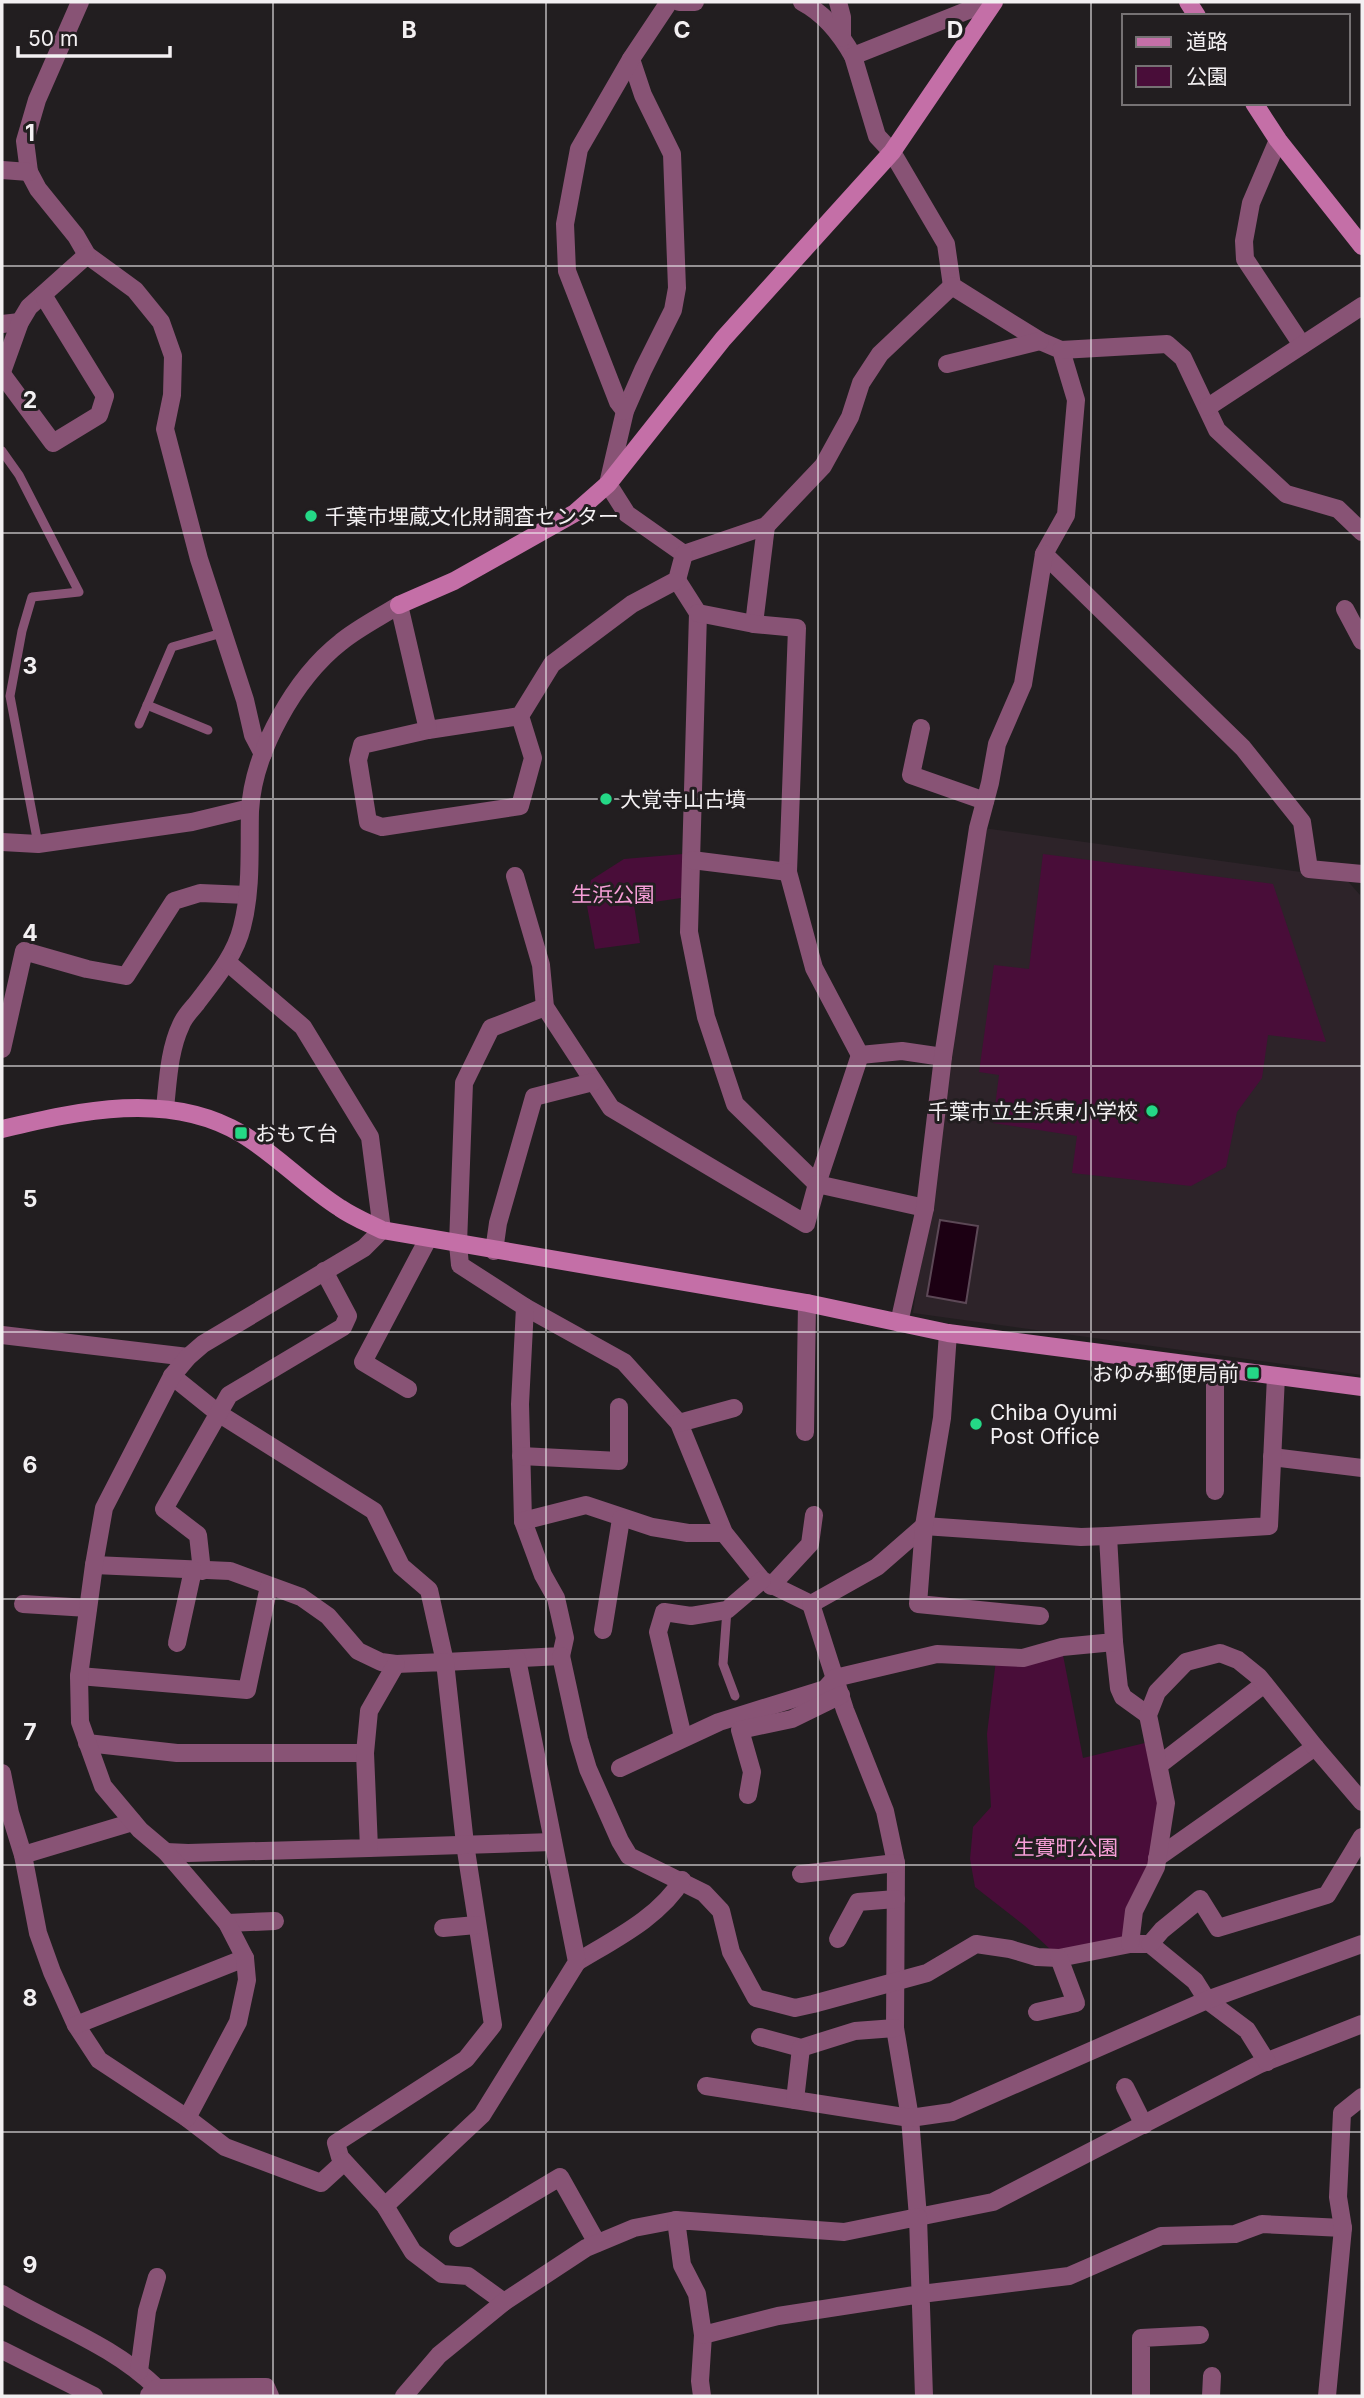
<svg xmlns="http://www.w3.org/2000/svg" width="1364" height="2398" font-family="Inter,'Noto Sans JP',sans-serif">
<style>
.built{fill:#2d2329}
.green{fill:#490d39}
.water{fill:#1c0013;stroke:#5c4856;stroke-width:2}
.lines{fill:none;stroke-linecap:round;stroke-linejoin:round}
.lane{stroke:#885375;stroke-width:9}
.street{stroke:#885375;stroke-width:18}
.secondary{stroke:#c46fa7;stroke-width:18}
.grid{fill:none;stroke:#f3f0f2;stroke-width:2;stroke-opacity:0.55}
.poi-dot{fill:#24d886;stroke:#221e20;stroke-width:2.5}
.labels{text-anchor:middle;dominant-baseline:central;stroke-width:6;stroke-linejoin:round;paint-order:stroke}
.poi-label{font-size:21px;fill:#f3f0f2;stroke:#221e20;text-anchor:start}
.park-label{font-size:21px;fill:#f69ed7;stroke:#221e20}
.grid-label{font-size:23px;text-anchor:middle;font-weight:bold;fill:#f3f0f2;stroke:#221e20;stroke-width:6;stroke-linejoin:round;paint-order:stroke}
</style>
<rect width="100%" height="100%" fill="#221e20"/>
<!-- built -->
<path class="built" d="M983,828L1345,878L1360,895L1362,1016V1375L913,1313Z"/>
<!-- green -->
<g class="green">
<path d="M683,854L681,898L634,905L640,943L595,949L587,906L591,880L624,859Z"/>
<path d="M1043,854L1273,884L1326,1042L1268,1035L1262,1078L1237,1112L1226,1167L1191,1186L1072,1173L1077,1136L993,1123L999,1075L979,1072L994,965L1029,969Z"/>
<path d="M1062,1650L1083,1758L1149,1742L1159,1802L1158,1839L1125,1942L1068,1953L1050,1949L1025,1926L975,1887L970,1859L973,1827L991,1807L987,1734L996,1660Z"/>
</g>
<!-- water -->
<path class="water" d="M940,1220L978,1226L966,1303L927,1296Z"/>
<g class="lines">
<!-- lane -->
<g class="lane">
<path d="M2,451L19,475L79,592L32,597L22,631L10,696L38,844"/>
<path d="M147,705L208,730"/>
<path d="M139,724L172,647L222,633"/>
<path d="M727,1610L723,1664L735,1696"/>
</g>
<!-- street -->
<g class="street">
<path d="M80,2L37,100L25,141L29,172L38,189L76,236L87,255L135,290L161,322L173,356L172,395L165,429L199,559L245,700L253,735L263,754"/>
<path d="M679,2H695"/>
<path d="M802,2C825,14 840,33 853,56"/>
<path d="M838,2L842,17V38"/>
<path d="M989,2L853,56L877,136L892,152L946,244L952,286L1040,341L1061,350L1076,400L1066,515L1044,554L1243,748L1302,822L1309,869L1362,874"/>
<path d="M631,59L643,95L672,154L677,288L673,310L643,370L625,411L608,484L627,514L684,554L766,526L823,466L850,417L861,383L880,354L952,286"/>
<path d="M1278,140L1251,203L1244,241L1245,259L1302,345"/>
<path d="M2,170L29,172"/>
<path d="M2,324L20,322"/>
<path d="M1061,350L1167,344L1183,358L1217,430L1286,494L1338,509L1362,532"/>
<path d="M947,364L1040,341"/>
<path d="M2,372L20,322L29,307L87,255"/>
<path d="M2,374L53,443L99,415L105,396L43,295"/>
<path d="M1208,407L1362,306"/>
<path d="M625,411L618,402L567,271L565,224L579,149L631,59L669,2"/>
<path d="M677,580L698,613L689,932L706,1017L735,1104L817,1184L860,1055"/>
<path d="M1345,609L1362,641"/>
<path d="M754,624L766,526"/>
<path d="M520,716L428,730L362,745L358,760L368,822L382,827L520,806L533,758L520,716L552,664L632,604L677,580L684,554"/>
<path d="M921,728L911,775L985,801"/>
<path d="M2,842L38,844L192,822L250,808"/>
<path d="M692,860L788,872L797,628L754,624L698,613"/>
<path d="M788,872L814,968L860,1055L902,1051L943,1057"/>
<path d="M515,876L541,965L545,1007L611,1108L806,1224L817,1184L925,1208"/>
<path d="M2,1049L24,951L87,969L126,976L174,901L200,893L247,895"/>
<path d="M165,1108C168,1081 169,1050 181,1025C184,1017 191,1010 196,1004C214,980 235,956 242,927C252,889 249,849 250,811C253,752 295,678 341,642C358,628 380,617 399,605L428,730"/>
<path d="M494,1251L498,1223L534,1097L593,1082"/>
<path d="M525,1307L624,1362L679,1423L724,1533L762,1580L811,1604L877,1567L924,1526L1081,1537L1108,1536"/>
<path d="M899,1323L925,1208L943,1057L978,828L990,783L997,744L1023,684L1044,554"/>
<path d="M948,1333L942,1418L924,1526L918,1604L1040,1616"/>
<path d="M2,1335L188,1357"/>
<path d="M172,1376L218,1413L374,1511L401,1566L429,1590L445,1662L561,1656L565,1638L556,1598L543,1575L523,1521L520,1404L525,1307L460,1265L458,1244L464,1083L491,1028L545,1007"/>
<path d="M408,1389L363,1362L428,1239"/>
<path d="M679,1423L734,1408"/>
<path d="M805,1432L807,1303"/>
<path d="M521,1456L619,1461V1407"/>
<path d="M1272,1457L1362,1468"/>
<path d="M1215,1491V1368"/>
<path d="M523,1521L586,1505L652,1527L688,1533H724"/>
<path d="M94,1565L230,1571L301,1597L328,1616L358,1651L381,1662L396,1664L445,1662L465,1844L493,2025L466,2059L336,2143L340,2157L385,2206L413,2252L442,2274L468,2276L504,2302"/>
<path d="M202,1571L198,1535L164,1509L229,1395L343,1327L348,1316L324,1271"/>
<path d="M771,1586L810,1544L814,1515"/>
<path d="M23,1604L88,1608"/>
<path d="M811,1604L845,1710L885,1811L896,1863L895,2028L910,2118L918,2217L993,2202L1260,2064L1362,2024"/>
<path d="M603,1630L621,1519"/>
<path d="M1114,1642L1119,1688L1123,1697L1148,1715"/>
<path d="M177,1643L193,1570"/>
<path d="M561,1656L579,1739L588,1769L620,1841L629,1856L704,1893L721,1911L731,1952L756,1998L795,2008L813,2004L927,1973L976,1944L1010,1949L1037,1957L1059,1958L1130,1944H1150L1195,1981L1207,2000L1247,2030L1267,2062"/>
<path d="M79,1676L247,1690L269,1586"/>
<path d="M683,1737L658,1632L664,1612L691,1616L727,1610L762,1580"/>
<path d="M87,1743L177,1753H365"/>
<path d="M1159,1765L1264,1684"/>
<path d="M620,1768L719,1722L825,1689L835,1678L937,1654L1023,1658L1062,1647L1114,1642L1108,1536L1269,1526L1276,1376"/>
<path d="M2,1773L10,1813L23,1855L38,1933L52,1972L76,2025L99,2060L187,2118L225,2147L321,2183L344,2162"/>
<path d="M748,1795L752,1772L740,1730L792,1719L841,1695"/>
<path d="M369,1848L552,1842"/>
<path d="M166,1852L188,1853L369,1848L365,1753L369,1711L396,1664"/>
<path d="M23,1855L133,1822"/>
<path d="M1157,1858L1315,1747"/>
<path d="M801,1874L896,1863"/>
<path d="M227,1923L275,1921"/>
<path d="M443,1928L476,1925"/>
<path d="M838,1939L858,1902L896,1899"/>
<path d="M1130,1944L1134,1911L1156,1867L1166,1803L1148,1715L1157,1692L1186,1662L1220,1653L1238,1660L1259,1677L1315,1747L1362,1802"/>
<path d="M1150,1944L1162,1930L1200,1899L1218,1928L1327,1895L1362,1837"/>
<path d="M577,1962C613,1940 660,1917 682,1880"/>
<path d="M1037,2012L1076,2003L1059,1958"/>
<path d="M76,2025L245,1958"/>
<path d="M760,2037L801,2048L855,2031L895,2028"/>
<path d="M706,2086L910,2118L952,2112L1207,2000L1362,1944"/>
<path d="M1125,2087L1144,2125"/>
<path d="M795,2100L801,2048"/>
<path d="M187,2118L238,2022L247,1980L245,1958L227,1923L166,1852L140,1830L103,1786L80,1722L79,1676L94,1565L104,1508L172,1376L188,1357L203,1344L364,1248L382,1230L370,1137L303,1027L227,962"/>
<path d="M385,2206L482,2115L577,1962L517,1659"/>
<path d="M458,2238L560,2177L597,2243"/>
<path d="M2,2294C54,2325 113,2345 157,2388"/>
<path d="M2,2350L94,2396"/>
<path d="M139,2371L147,2311L157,2277"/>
<path d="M149,2395L157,2388L266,2387L270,2396"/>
<path d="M404,2396L439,2355L504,2302L586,2248L634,2228L676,2220"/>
<path d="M702,2396L700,2381L703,2335"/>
<path d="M924,2396L918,2217L844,2232L676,2220L682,2265L697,2294L703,2335L778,2316L921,2294L1069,2276L1161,2236L1235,2234L1262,2224L1343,2228"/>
<path d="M1141,2396V2338L1200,2335"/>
<path d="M1211,2396L1212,2376"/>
<path d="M1327,2396L1343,2228L1338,2197L1342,2113L1362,2097"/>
</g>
<!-- secondary -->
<g class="secondary">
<path d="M1188,2L1197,16"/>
<path d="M1254,103L1278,140L1362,246"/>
<path d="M399,605L454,581L575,513L608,484L723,339L892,152L994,2"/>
<path d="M2,1129C79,1111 169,1090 242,1134C277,1155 305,1186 340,1208C353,1217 368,1223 382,1230L807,1303L948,1333L1362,1387"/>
</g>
</g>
<!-- grid -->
<path class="grid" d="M273,2V2396M546,2V2396M818,2V2396M1091,2V2396M2,266H1362M2,533H1362M2,799H1362M2,1066H1362M2,1332H1362M2,1599H1362M2,1865H1362M2,2132H1362"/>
<!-- markers -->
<g class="poi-dot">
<circle cx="311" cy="516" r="7"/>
<circle cx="606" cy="799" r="7"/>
<circle cx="1152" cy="1111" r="7"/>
<rect x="234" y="1126" width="14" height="14" rx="3.5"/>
<rect x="1246" y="1366" width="14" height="14" rx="3.5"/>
<circle cx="976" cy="1424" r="7"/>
</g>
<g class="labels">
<!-- poi labels -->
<g class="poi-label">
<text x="325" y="516">千葉市埋蔵文化財調査センター</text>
<text x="620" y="799">大覚寺山古墳</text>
<text x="1138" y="1111" text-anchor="end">千葉市立生浜東小学校</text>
<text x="255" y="1133">おもて台</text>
<text x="1239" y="1373" text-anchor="end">おゆみ郵便局前</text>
<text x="990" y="1412">Chiba Oyumi<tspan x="990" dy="24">Post Office</tspan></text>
</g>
<!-- park labels -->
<g class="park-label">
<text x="613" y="894">生浜公園</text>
<text x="1066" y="1847">生實町公園</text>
</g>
</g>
<g class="grid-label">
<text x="409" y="38">B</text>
<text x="682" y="38">C</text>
<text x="955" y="38">D</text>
<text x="30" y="141">1</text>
<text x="30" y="408">2</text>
<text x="30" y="674">3</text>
<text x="30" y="941">4</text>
<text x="30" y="1207">5</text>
<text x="30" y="1473">6</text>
<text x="30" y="1740">7</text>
<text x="30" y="2006">8</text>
<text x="30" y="2273">9</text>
</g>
<!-- border -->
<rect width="1364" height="2398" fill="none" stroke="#f3f0f2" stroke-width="7"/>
<!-- legend -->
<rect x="1122" y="14" width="228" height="91" fill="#221e20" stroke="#767274" stroke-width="2"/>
<rect x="1136" y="37" width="35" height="10" fill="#c46fa7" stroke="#767274" stroke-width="2"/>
<text x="1186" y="49" font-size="21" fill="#f3f0f2">道路</text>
<rect x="1136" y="66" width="35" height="21" fill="#490d39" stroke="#767274" stroke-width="2"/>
<text x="1186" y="84" font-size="21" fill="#f3f0f2">公園</text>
<!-- scale -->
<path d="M18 46v10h152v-10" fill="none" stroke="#f3f0f2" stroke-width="3.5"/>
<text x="28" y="46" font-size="21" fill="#f3f0f2" stroke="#221e20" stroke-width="5" paint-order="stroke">50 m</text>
</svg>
